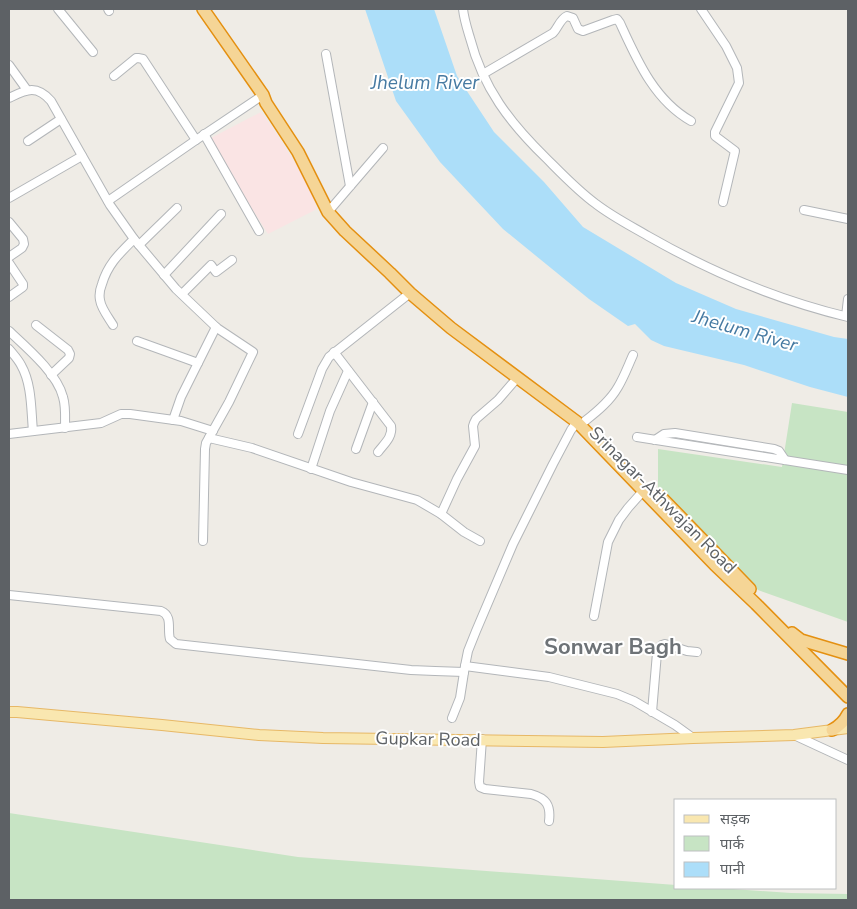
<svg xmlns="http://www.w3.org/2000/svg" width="857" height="909" font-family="'Nunito Sans','Noto Sans Devanagari',sans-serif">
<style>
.medical{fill:#fae4e4}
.green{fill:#c7e4c4}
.water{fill:#acdef9}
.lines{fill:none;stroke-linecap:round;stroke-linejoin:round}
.minor-casing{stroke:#b3b6b9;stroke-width:10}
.major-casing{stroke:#e7b866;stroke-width:12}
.highway-casing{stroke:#e49011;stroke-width:14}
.minor{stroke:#fff;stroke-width:8}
.major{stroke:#f9e7b0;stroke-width:10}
.highway{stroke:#f5d596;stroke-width:11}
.labels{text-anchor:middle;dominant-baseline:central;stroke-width:4;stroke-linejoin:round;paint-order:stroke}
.street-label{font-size:18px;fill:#5d6165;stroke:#fff}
.water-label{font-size:19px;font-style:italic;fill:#467aa2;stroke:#fff}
.district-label{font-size:22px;font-weight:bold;fill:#6e7377;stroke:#fff}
</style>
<rect width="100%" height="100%" fill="#efece6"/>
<!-- medical -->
<path class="medical" d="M261,112L273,128L309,185L317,209L268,234L240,190L211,138Z"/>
<!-- green -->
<g class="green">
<path d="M792,403L848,412V622L758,590L658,488V449L782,467Z"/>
<path d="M9,813L298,857L676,885V888H719L791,893L848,894V900H9Z"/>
</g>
<!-- water -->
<path class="water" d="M365,9H434L457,76L494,132L544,182L583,227L676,283L736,309L834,337L848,339V397L810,387L744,365L664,346L651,340L635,324L628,326L589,299L503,229L440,162L396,101Z"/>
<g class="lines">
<!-- minor casing -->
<g class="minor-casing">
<g id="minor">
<path d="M58,9L93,52"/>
<path d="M108,9L109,11"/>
<path d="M463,9C464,19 467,28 470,38C483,88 510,123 546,158C562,174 578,191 596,204C613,217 631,226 648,236C711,272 777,300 848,317"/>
<path d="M701,9L726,46L737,68L739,83L715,132V136L735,151L723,202"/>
<path d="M326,54L350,186"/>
<path d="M9,65L27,90"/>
<path d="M483,74L553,33C558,28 560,19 567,16L573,18L578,29L583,31L613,20L617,19L620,23C637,60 654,100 691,121"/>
<path d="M114,76L136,58H138L143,59L196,140"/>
<path d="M9,98C26,90 36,84 51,101L110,205L134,239L176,289L217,328L253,352L229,402L206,443L205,449L203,541"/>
<path d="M204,134L259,231"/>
<path d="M28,141L61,119"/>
<path d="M9,198L82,156"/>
<path d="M108,201L196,140L263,95"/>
<path d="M804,210L848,219"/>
<path d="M328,212L383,148"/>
<path d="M9,222L23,239L24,244L22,248L9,257"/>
<path d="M139,245L177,208"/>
<path d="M9,263L23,284V287L9,297"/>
<path d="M164,275L221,214"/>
<path d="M182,294L211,265L216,272L232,260"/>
<path d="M846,316L848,299"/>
<path d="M36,325L68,350L70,354L69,358L51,375"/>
<path d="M113,325C108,317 101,308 100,300C99,295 100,289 102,284C108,264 119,254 134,239"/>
<path d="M9,331C26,347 57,373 63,397C66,407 65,418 65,428"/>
<path d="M137,341L198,363"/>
<path d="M9,349C13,354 18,359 21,365C32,384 31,410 33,431"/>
<path d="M334,352L391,426C393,437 384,444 378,452"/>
<path d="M173,420L181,397L216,327"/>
<path d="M585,421C598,411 610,401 618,387C624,377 628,366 633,355"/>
<path d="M9,434L101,423L121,414H130L181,421L213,431"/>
<path d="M298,434L322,369L329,357L410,293"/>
<path d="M637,437L848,470"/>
<path d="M209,438L252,448L351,482L417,500L441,514L464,532L480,541"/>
<path d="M655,440L664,434L675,433L774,449L779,451L785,460"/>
<path d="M356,449L373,402"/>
<path d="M311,469L330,411L348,371"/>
<path d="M441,514L457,479L475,446L473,426L474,423L476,419L498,400L518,377"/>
<path d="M9,595L161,611C173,616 167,629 170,639L176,644L411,670L435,671L464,672"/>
<path d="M594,616L608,542L619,520L628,508L644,490"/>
<path d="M465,666L549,677L617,694L634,701L675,725L693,738"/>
<path d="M652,712L657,653C658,648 660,645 665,644L687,651L697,652"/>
<path d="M452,718L460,698L465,666L468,651L476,631L513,544L553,464L571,430L577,422"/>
<path d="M794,735L848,760"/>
<path d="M482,739L479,782L480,787L485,789L531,794C546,798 551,805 549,821"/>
</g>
</g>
<!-- major casing -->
<g class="major-casing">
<path id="major" d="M9,712H17L162,725L259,735L323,738L603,742L693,738L794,735L848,728"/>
</g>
<!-- highway casing -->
<g class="highway-casing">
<g id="highway">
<path d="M203,9L263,95L266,103L298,152L328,212L345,231L390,273L410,293L451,328L577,422L715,565L756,604L848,697"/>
<path d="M660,496L750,589"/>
<path d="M792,633L801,640L848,654"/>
<path d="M832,730C840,726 844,722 848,714"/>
</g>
</g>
<!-- minor -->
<use href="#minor" class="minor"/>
<!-- major -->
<use href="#major" class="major"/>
<!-- highway -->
<use href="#highway" class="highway"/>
</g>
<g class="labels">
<!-- street labels -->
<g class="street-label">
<text transform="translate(663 500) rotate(45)">Srinagar-Athwajan Road</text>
<text transform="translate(428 739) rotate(1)">Gupkar Road</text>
</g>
<!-- water labels -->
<g class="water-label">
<text x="425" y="83">Jhelum River</text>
<text transform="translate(745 331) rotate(16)">Jhelum River</text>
</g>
<!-- district labels -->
<g class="district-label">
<text x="613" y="647">Sonwar Bagh</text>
</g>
</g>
<!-- border -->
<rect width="857" height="909" fill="none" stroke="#5d6165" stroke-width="20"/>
<!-- legend -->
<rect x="674" y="799" width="162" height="90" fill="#ffffff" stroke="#bec0c1"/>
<rect x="684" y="815" width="25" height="8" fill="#f9e7b0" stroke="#bec0c1"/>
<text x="720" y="824" font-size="15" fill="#5d6165">सड़क</text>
<rect x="684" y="836" width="25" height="15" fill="#c7e4c4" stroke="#bec0c1"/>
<text x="720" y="849" font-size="15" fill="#5d6165">पार्क</text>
<rect x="684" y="862" width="25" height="15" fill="#acdef9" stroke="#bec0c1"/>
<text x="720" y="874" font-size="15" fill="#5d6165">पानी</text>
</svg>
